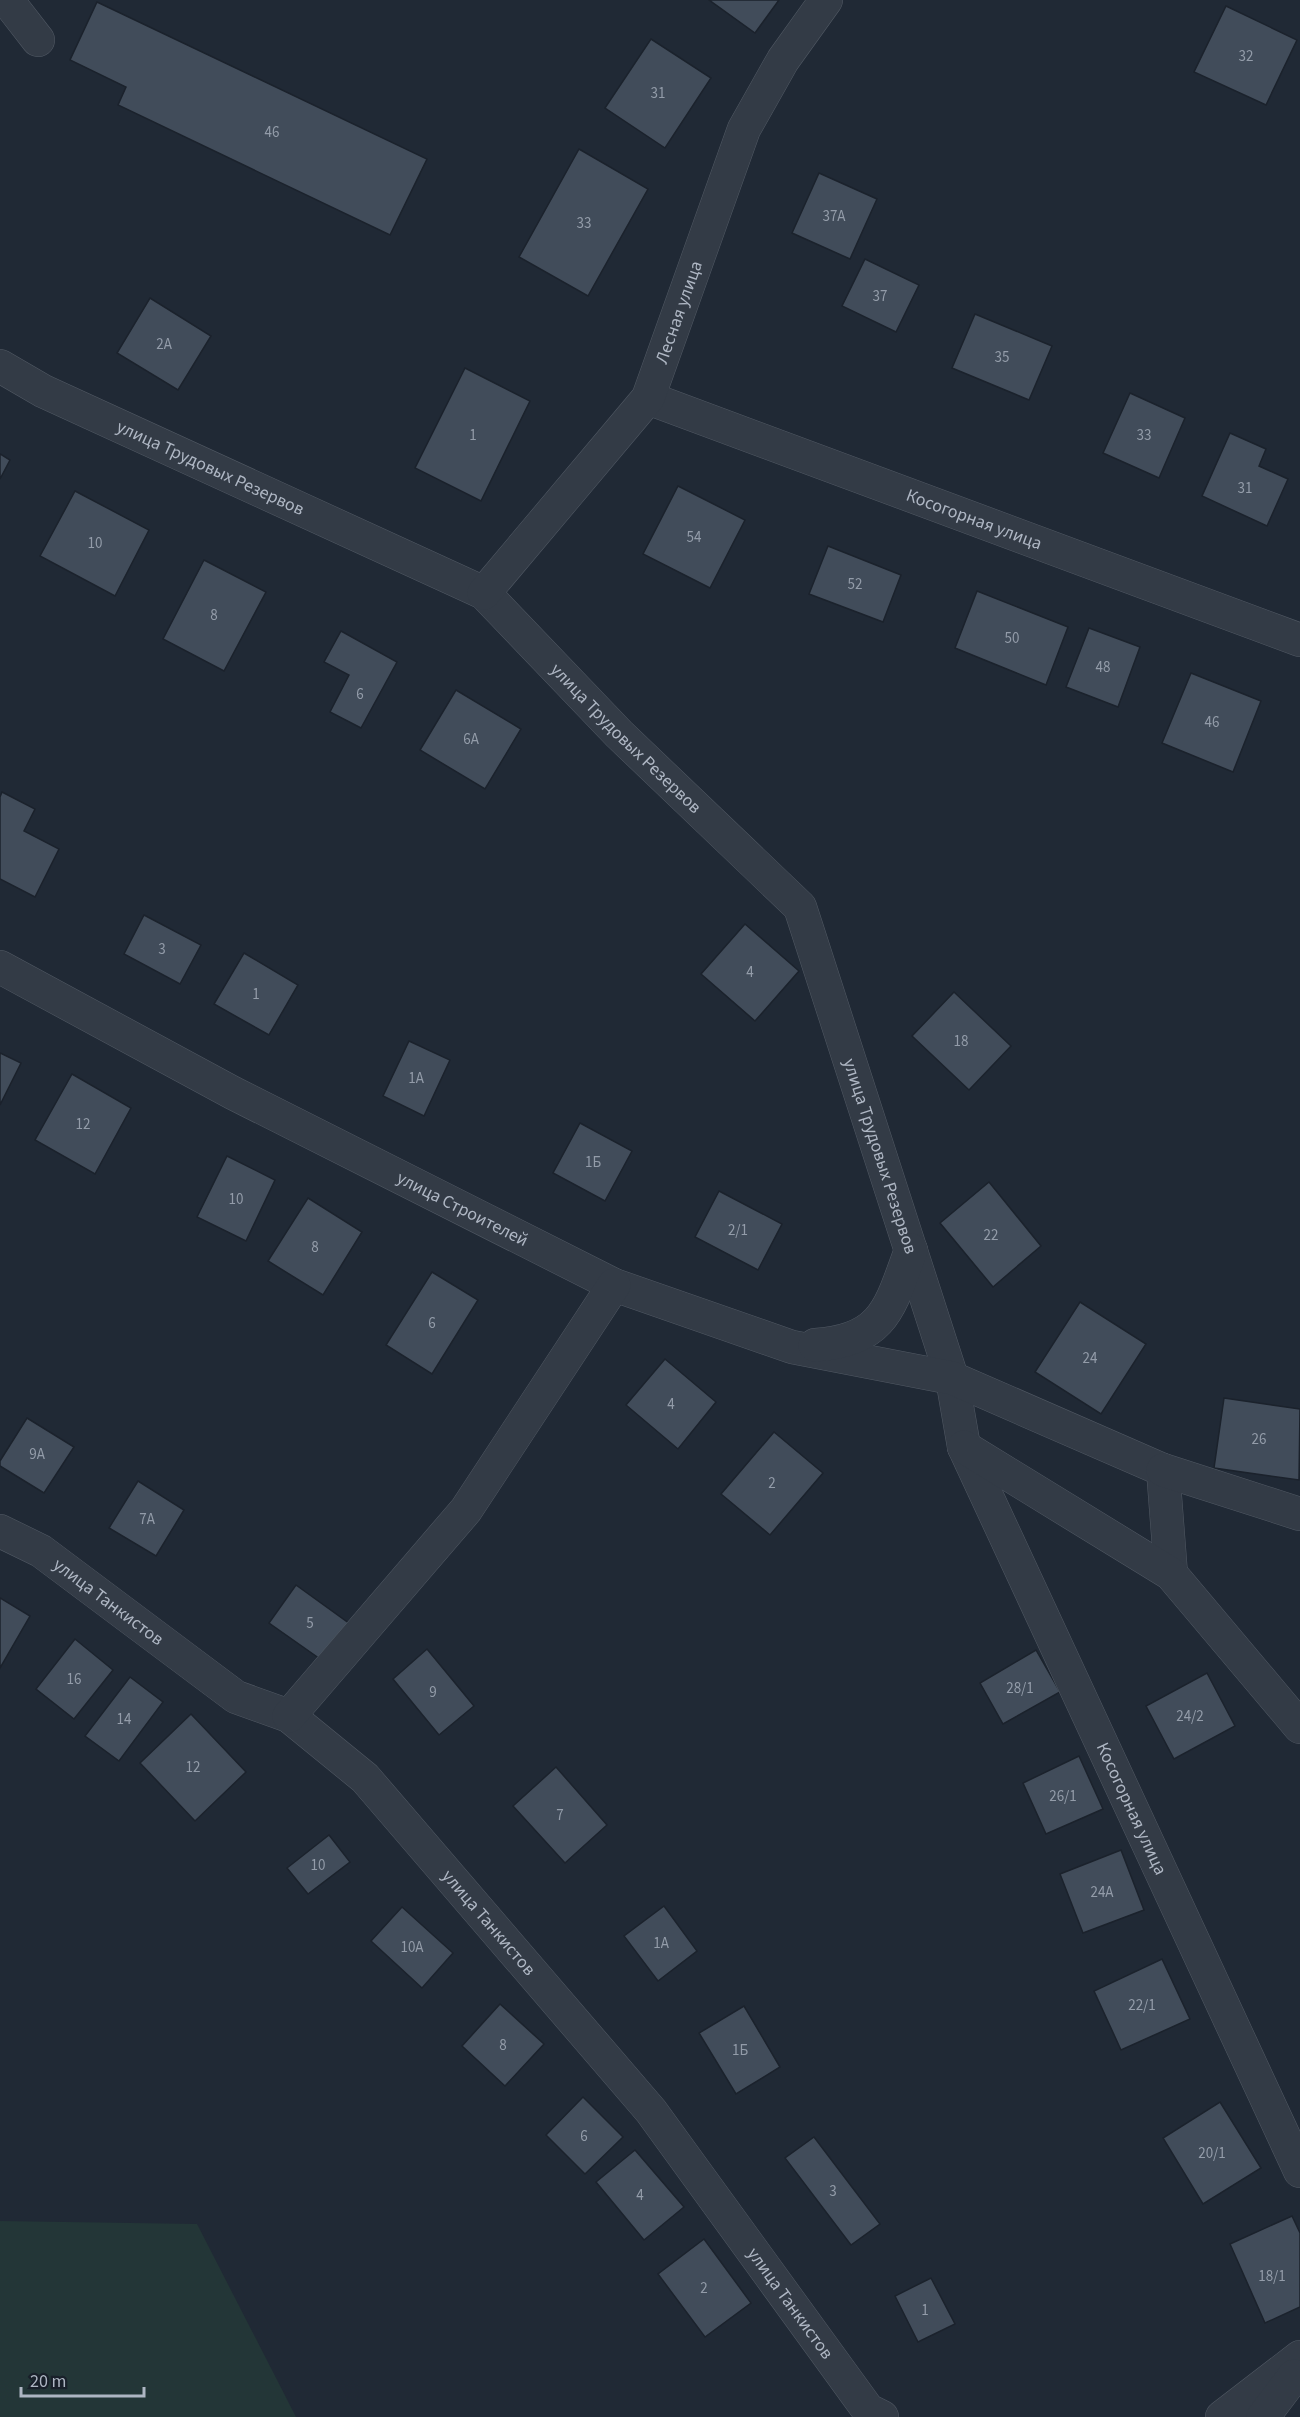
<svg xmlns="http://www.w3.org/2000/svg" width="1300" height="2417" font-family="'Source Sans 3',sans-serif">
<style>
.green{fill:#233637}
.building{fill:#414c5a;stroke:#1b222c;stroke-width:1.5}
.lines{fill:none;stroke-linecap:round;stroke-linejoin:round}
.minor-casing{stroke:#515964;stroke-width:34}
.minor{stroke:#333b46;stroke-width:33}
.labels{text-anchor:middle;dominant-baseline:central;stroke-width:4.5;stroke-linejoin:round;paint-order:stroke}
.number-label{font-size:15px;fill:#939ca9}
.street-label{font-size:18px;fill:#aeb6c3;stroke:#19202a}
</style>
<rect width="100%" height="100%" fill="#202935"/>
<!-- green -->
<path class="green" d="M0,2221L197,2224L296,2417H0Z"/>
<!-- building -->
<g class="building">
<path d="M709,0H779L755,33Z"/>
<path d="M97,2L427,159L390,235L118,105L126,87L70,60Z"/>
<path d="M1226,6L1297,40L1266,105L1194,72Z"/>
<path d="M651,39L711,78L665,148L605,108Z"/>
<path d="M579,149L648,189L588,296L519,257Z"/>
<path d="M819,173L877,199L850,259L792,233Z"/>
<path d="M865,259L919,285L896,332L842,306Z"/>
<path d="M150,298L211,336L178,390L117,353Z"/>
<path d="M975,314L1052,346L1029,400L952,368Z"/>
<path d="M465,368L530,401L481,501L415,468Z"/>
<path d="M1130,393L1185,418L1159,478L1103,453Z"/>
<path d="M1230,433L1266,449L1259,466L1288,479L1267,526L1202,496Z"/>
<path d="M0,454L10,460L0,479Z"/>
<path d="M678,486L745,520L710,588L643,554Z"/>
<path d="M75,491L149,530L115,596L40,556Z"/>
<path d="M828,546L901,575L883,622L809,594Z"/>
<path d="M204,560L266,592L224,671L163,639Z"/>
<path d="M977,591L1068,627L1046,685L955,648Z"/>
<path d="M1089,628L1140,647L1118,707L1066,687Z"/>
<path d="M341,631L397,662L361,728L330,712L349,675L324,662Z"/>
<path d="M1191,673L1261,701L1233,772L1162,743Z"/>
<path d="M456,690L521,729L485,789L420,750Z"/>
<path d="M2,792L35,809L24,831L59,849L35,897L0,879V797Z"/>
<path d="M144,915L201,945L180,984L124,954Z"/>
<path d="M745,924L799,971L755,1021L701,974Z"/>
<path d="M244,953L298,985L269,1035L214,1004Z"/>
<path d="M954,992L1011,1046L969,1090L912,1036Z"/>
<path d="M409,1041L450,1060L424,1116L383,1096Z"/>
<path d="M0,1053L21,1063L0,1105Z"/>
<path d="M72,1074L131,1108L95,1174L35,1140Z"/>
<path d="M580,1123L632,1151L605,1201L553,1173Z"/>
<path d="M227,1156L275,1180L246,1241L197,1217Z"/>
<path d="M989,1182L1041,1246L993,1287L940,1223Z"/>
<path d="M719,1191L782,1224L758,1270L695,1237Z"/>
<path d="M308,1198L362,1232L323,1295L268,1261Z"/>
<path d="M432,1272L478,1300L432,1374L386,1345Z"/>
<path d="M1080,1302L1146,1344L1101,1414L1035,1372Z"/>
<path d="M665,1359L716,1402L678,1449L626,1405Z"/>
<path d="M1224,1398L1300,1409L1299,1480L1214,1468Z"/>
<path d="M27,1418L74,1447L44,1493L0,1466V1461Z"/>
<path d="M774,1432L823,1473L770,1535L721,1494Z"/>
<path d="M138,1481L184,1510L156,1556L109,1528Z"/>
<path d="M296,1585L350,1624L323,1661L269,1623Z"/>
<path d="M0,1598L30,1616L0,1668Z"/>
<path d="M75,1639L113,1670L74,1719L36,1689Z"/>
<path d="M427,1649L474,1706L439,1735L393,1679Z"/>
<path d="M1036,1650L1060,1692L1003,1724L980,1683Z"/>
<path d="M1207,1673L1235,1726L1174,1759L1146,1706Z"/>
<path d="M130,1677L163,1702L119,1761L85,1736Z"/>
<path d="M191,1714L246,1772L195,1821L140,1763Z"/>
<path d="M1079,1756L1103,1809L1046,1834L1023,1783Z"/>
<path d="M556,1767L607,1825L565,1863L513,1806Z"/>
<path d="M329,1835L350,1862L308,1894L287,1868Z"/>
<path d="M1121,1850L1144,1910L1083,1933L1060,1874Z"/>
<path d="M664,1906L697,1951L658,1981L624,1936Z"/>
<path d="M402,1907L453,1953L422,1988L371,1941Z"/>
<path d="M1162,1959L1190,2019L1121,2050L1094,1991Z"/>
<path d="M500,2004L544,2044L505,2086L462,2046Z"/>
<path d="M744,2006L780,2067L736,2094L699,2033Z"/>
<path d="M583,2097L623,2137L585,2174L546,2135Z"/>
<path d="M1220,2102L1261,2168L1203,2204L1163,2138Z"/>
<path d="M814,2137L880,2224L851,2245L785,2158Z"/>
<path d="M635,2150L684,2207L644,2240L596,2182Z"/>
<path d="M1292,2216L1300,2233V2307L1265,2323L1230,2244Z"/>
<path d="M704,2239L751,2303L705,2337L658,2274Z"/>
<path d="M931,2278L955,2324L918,2342L895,2296Z"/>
</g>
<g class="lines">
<!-- minor casing -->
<g class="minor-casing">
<g id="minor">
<path d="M7,0L38,40"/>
<path id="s1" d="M0,366L43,391L484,593L619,734L800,907L952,1378L964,1447L1300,2171"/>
<path id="s2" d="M648,398L1300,640"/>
<path id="s3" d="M484,593L648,398L744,129L783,60L826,0"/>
<path id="s4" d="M0,967L233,1093L614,1285L792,1347L952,1378L1163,1470L1171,1574"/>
<path d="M815,1345C884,1341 890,1307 911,1250"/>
<path d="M964,1447L1171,1574L1300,1727"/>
<path d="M1163,1470L1300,1514"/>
<path id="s5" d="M0,1531L41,1551L236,1697L289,1716L365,1778L651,2111L868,2410L882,2417"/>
<path d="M289,1716L466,1510L614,1285"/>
<path d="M1222,2417L1300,2357"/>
<path d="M1263,2417L1294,2376"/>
</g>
</g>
<!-- minor -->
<use href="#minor" class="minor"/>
</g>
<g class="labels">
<!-- number labels -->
<g class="number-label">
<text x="1246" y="56">32</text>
<text x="658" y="93">31</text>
<text x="272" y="132">46</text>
<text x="834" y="216">37А</text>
<text x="584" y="223">33</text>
<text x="880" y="296">37</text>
<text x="164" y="344">2А</text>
<text x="1002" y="357">35</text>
<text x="473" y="435">1</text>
<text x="1144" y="435">33</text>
<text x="1245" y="488">31</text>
<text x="694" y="537">54</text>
<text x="95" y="543">10</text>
<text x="855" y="584">52</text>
<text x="214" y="615">8</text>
<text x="1012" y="638">50</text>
<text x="1103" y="667">48</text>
<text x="360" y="694">6</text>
<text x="1212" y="722">46</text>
<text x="471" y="739">6А</text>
<text x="162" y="949">3</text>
<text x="750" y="972">4</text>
<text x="256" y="994">1</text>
<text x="961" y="1041">18</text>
<text x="416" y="1078">1А</text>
<text x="83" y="1124">12</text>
<text x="593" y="1162">1Б</text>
<text x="236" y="1199">10</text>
<text x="738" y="1230">2/1</text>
<text x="991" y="1235">22</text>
<text x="315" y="1247">8</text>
<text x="432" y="1323">6</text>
<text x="1090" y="1358">24</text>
<text x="671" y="1404">4</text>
<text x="1259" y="1439">26</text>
<text x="37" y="1454">9А</text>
<text x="772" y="1483">2</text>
<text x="147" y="1519">7А</text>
<text x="310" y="1623">5</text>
<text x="74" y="1679">16</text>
<text x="1020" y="1688">28/1</text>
<text x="433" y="1692">9</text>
<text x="1190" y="1716">24/2</text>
<text x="124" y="1719">14</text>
<text x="193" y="1767">12</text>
<text x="1063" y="1796">26/1</text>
<text x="560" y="1815">7</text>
<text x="318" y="1865">10</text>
<text x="1102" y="1892">24А</text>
<text x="661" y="1943">1А</text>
<text x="412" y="1947">10А</text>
<text x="1142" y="2005">22/1</text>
<text x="503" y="2045">8</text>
<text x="740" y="2050">1Б</text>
<text x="584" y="2136">6</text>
<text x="1212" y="2153">20/1</text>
<text x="833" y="2191">3</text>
<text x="640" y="2195">4</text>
<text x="1272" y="2276">18/1</text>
<text x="704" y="2288">2</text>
<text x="925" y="2310">1</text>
</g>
<!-- street labels -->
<g class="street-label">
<text stroke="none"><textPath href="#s3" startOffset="346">Лесная улица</textPath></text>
<text stroke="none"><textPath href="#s1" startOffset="234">улица Трудовых Резервов</textPath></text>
<text stroke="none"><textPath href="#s2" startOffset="348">Косогорная улица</textPath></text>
<text stroke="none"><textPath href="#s1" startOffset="738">улица Трудовых Резервов</textPath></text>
<text stroke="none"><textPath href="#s1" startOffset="1242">улица Трудовых Резервов</textPath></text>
<text stroke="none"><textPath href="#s4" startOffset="522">улица Строителей</textPath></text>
<text stroke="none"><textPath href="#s5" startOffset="130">улица Танкистов</textPath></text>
<text stroke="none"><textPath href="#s1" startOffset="1944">Косогорная улица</textPath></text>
<text stroke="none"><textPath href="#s5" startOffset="634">улица Танкистов</textPath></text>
<text stroke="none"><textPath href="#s5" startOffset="1120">улица Танкистов</textPath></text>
</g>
</g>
<!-- scale -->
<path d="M21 2387v9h123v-9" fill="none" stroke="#aeb6c3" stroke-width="3"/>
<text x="30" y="2387" font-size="18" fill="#aeb6c3" stroke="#19202a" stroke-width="4.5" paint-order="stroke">20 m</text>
</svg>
